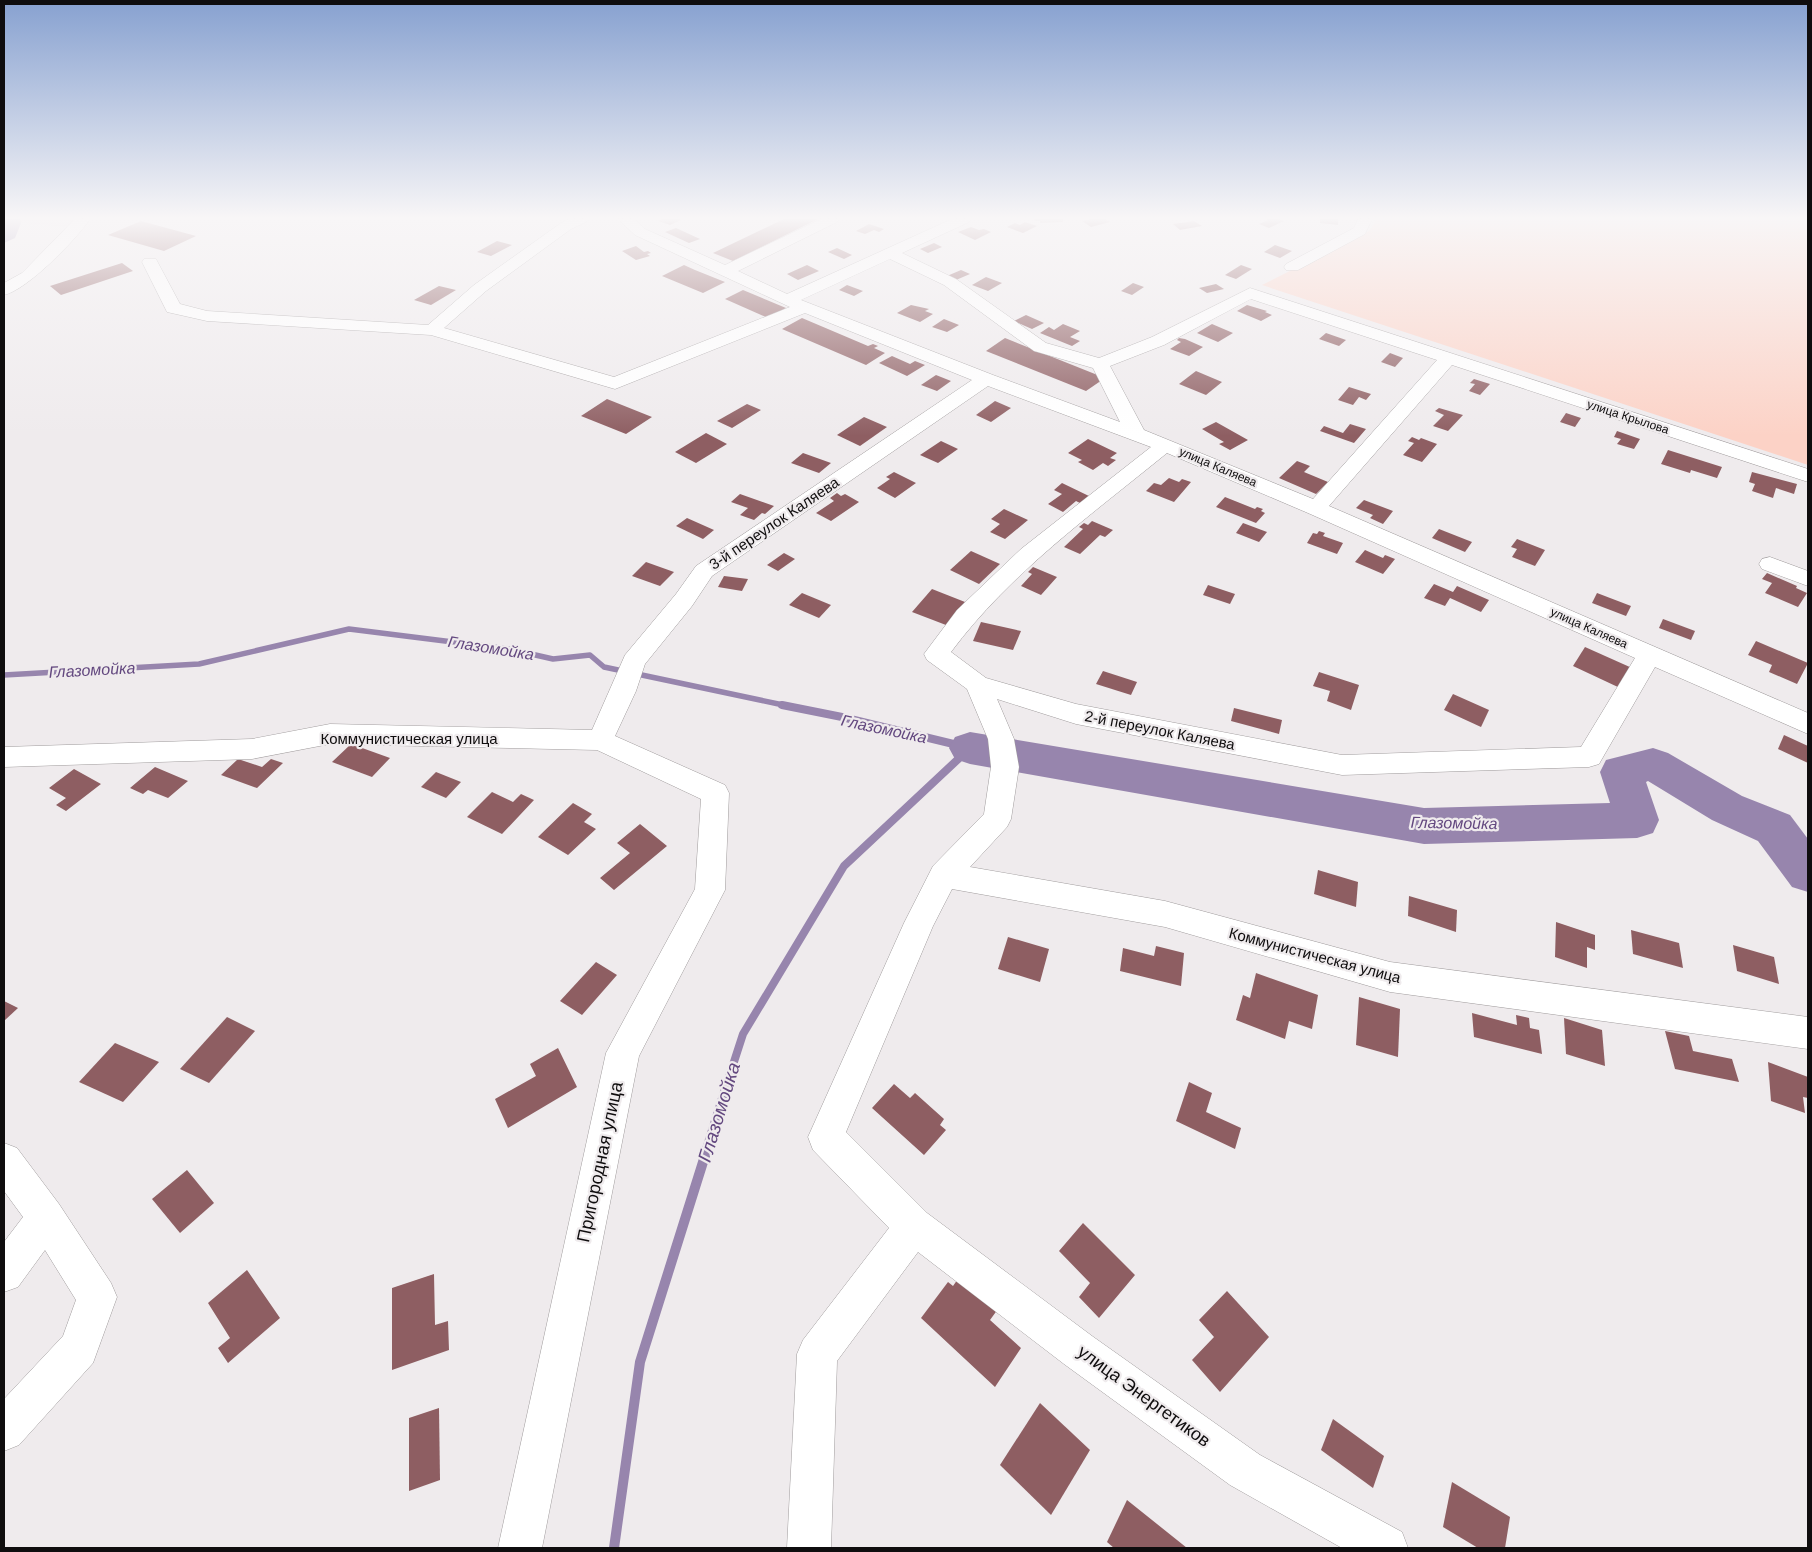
<svg xmlns="http://www.w3.org/2000/svg" width="1812" height="1552" font-family="Helvetica,sans-serif">
<style>
.built{fill:#e9dce1}
.green{fill:#fcd2c6}
.water{fill:#9785ad}
.lines{fill:none;stroke-linecap:round;stroke-linejoin:round}
.stream-far2{stroke:#9785ad;stroke-width:5.5}
.stream-far1{stroke:#9785ad;stroke-width:8}
.stream{stroke:#9785ad;stroke-width:10}
.river{fill:#9785ad;fill-rule:evenodd}
.building{fill:#8e5e62}
.minor-casing{stroke:#a09c9d;stroke-width:1}
.minor{fill:#fff;fill-rule:evenodd}
.labels{text-anchor:middle;dominant-baseline:central;stroke-width:4.5;stroke-linejoin:round;paint-order:stroke}
.far-street-label{font-size:12px;fill:#0f0d0e;stroke:#efebed}
.street-label{font-size:15px;fill:#0f0d0e;stroke:#efebed}
.water-label{font-size:16px;font-style:italic;fill:#63487f;stroke:#efebed}
.near-street-label{font-size:18px;fill:#0f0d0e;stroke:#efebed}
.near-water-label{font-size:19px;font-style:italic;fill:#63487f;stroke:#efebed}
</style>
<rect width="100%" height="100%" fill="#efebed"/>
<!-- built -->
<path class="built" d="M4,219H78L65,227L4,221Z"/>
<!-- green -->
<path class="green" d="M1377,219H1808V465L1262,285L1369,231Z"/>
<!-- water -->
<path class="water" d="M4,219H20L21,223L15,238L4,243Z"/>
<g class="lines">
<!-- stream-far2 -->
<path class="stream-far2" d="M4,675L199,664L349,629L509,649L553,659L590,655L604,667L788,706"/>
<!-- stream-far1 -->
<g class="stream-far1">
<path d="M782,705L842,717L970,748"/>
<path d="M731,1071L743,1034L844,866L970,748"/>
</g>
<!-- stream -->
<path class="stream" d="M614,1548L640,1362L732,1070"/>
<!-- river -->
<path class="river" d="M970,732L1424,808L1610,803L1600,772L1606,760L1653,748L1668,753L1742,796L1790,815L1808,839V892L1792,887L1758,841L1712,820L1648,781L1646,782L1659,820L1653,833L1637,838L1424,844L970,764L955,759L949,748L955,737Z"/>
</g>
<!-- building -->
<g class="building">
<path d="M663,219H678L681,220L670,225L658,221Z"/>
<path d="M784,219H818L733,261L713,253Z"/>
<path d="M1034,219H1063V222L1040,223V221H1035Z"/>
<path d="M1091,219H1105L1110,222L1091,227L1082,221Z"/>
<path d="M1265,219H1278L1284,221L1269,228L1259,224L1268,220Z"/>
<path d="M1320,219H1338V225L1320,223Z"/>
<path d="M141,221L196,236L164,251L108,235Z"/>
<path d="M1194,221L1202,226L1180,230L1173,224Z"/>
<path d="M1025,222L1037,226L1023,233L1007,227L1015,223L1020,225Z"/>
<path d="M869,224L884,229L879,232L874,230L865,234L856,231Z"/>
<path d="M971,227L979,230L984,229L991,232L975,240L958,232Z"/>
<path d="M676,228L700,239L689,243L665,232Z"/>
<path d="M497,241L512,245L491,256L477,252Z"/>
<path d="M934,243L942,247L928,253L920,249Z"/>
<path d="M1275,245L1292,251L1280,258L1264,252Z"/>
<path d="M636,246L644,252L648,251L651,253L647,254L650,256L636,260L622,251Z"/>
<path d="M837,248L852,255L844,259L828,252Z"/>
<path d="M122,263L133,271L61,295L50,286Z"/>
<path d="M684,265L695,270L725,282L703,293L662,276Z"/>
<path d="M807,265L819,271L798,280L787,274Z"/>
<path d="M1241,265L1252,269L1236,279L1225,275Z"/>
<path d="M961,270L970,274L956,280L947,276Z"/>
<path d="M986,277L1002,283L988,291L972,285Z"/>
<path d="M1133,283L1144,287L1132,295L1121,291Z"/>
<path d="M1216,284L1224,289L1207,293L1199,288Z"/>
<path d="M847,285L863,291L854,296L839,290Z"/>
<path d="M439,286L456,290L431,305L414,300Z"/>
<path d="M743,290L786,308L768,318L725,299Z"/>
<path d="M911,305L929,309L925,311L933,314L920,322L897,313Z"/>
<path d="M1247,305L1267,311L1265,312L1272,315L1261,321L1237,311Z"/>
<path d="M1026,315L1044,323L1032,329L1014,321Z"/>
<path d="M802,318L868,346L873,344L878,346L874,348L885,353L866,365L782,329Z"/>
<path d="M944,319L959,325L947,332L932,327Z"/>
<path d="M1063,324L1080,331L1070,337L1080,341L1072,346L1040,333L1049,327L1054,330Z"/>
<path d="M1212,324L1233,333L1218,342L1197,333Z"/>
<path d="M1326,333L1346,340L1339,346L1319,339Z"/>
<path d="M1005,338L1105,378L1086,391L986,351Z"/>
<path d="M1179,338L1185,339L1203,347L1189,356L1170,349L1181,342L1177,340Z"/>
<path d="M1390,353L1403,358L1395,367L1381,362Z"/>
<path d="M892,356L910,364L915,361L925,365L907,376L879,363Z"/>
<path d="M1196,371L1222,382L1206,395L1179,384Z"/>
<path d="M936,375L951,381L937,391L921,385Z"/>
<path d="M1474,379L1490,384L1480,395L1469,391L1475,384L1470,383Z"/>
<path d="M1349,387L1371,394L1366,400L1359,397L1353,405L1338,400Z"/>
<path d="M607,399L652,417L626,434L581,416Z"/>
<path d="M995,401L1011,408L991,422L976,415Z"/>
<path d="M747,404L761,410L732,428L717,421Z"/>
<path d="M1439,408L1463,415L1448,431L1433,426L1444,415L1435,411Z"/>
<path d="M1566,413L1581,418L1575,427L1560,422Z"/>
<path d="M864,417L887,427L860,446L837,435Z"/>
<path d="M1216,422L1248,440L1230,450L1219,444L1224,442L1202,429Z"/>
<path d="M1350,424L1366,429L1354,443L1320,431L1324,426L1343,433Z"/>
<path d="M1617,431L1640,439L1634,449L1617,444L1621,439L1614,437Z"/>
<path d="M706,433L727,444L696,463L675,452Z"/>
<path d="M1412,437L1419,440L1421,438L1437,444L1422,462L1403,455L1414,443L1408,441Z"/>
<path d="M1088,439L1117,453L1110,458L1116,460L1108,466L1103,463L1093,470L1078,462L1082,460L1068,453Z"/>
<path d="M941,441L958,449L938,463L920,455Z"/>
<path d="M1668,450L1722,467L1717,478L1691,470L1690,473L1661,464Z"/>
<path d="M803,453L831,463L819,473L791,463Z"/>
<path d="M1297,461L1310,466L1304,472L1328,482L1316,494L1279,478Z"/>
<path d="M894,472L916,483L895,498L877,488L890,479L886,477Z"/>
<path d="M1752,472L1797,484L1794,494L1776,488L1773,498L1752,491L1755,484L1749,482Z"/>
<path d="M1169,478L1179,482L1182,479L1191,482L1174,502L1146,491L1154,483L1161,485Z"/>
<path d="M1062,483L1091,497L1082,504L1076,501L1063,512L1048,504L1062,494L1054,490Z"/>
<path d="M837,493L841,496L845,494L859,502L831,521L816,513L834,501L830,498Z"/>
<path d="M740,494L774,506L765,514L762,513L754,520L740,515L748,508L731,502Z"/>
<path d="M1225,497L1255,509L1257,507L1263,509L1261,511L1265,513L1256,523L1216,507Z"/>
<path d="M1364,500L1393,511L1383,524L1370,518L1373,515L1356,508Z"/>
<path d="M1004,509L1028,520L1005,539L990,532L1000,524L991,519Z"/>
<path d="M687,518L714,530L703,539L676,526Z"/>
<path d="M1092,521L1113,530L1105,537L1100,535L1080,554L1064,547L1083,529L1079,527L1084,523L1088,525Z"/>
<path d="M1243,523L1267,532L1259,542L1236,533Z"/>
<path d="M1439,529L1472,542L1465,552L1432,538Z"/>
<path d="M1319,531L1325,533L1323,536L1343,543L1337,554L1307,543L1313,533L1317,534Z"/>
<path d="M1517,539L1545,550L1535,566L1512,557L1517,549L1511,547Z"/>
<path d="M1365,550L1383,558L1385,555L1395,559L1383,574L1355,562Z"/>
<path d="M971,551L1000,564L979,584L950,570Z"/>
<path d="M784,553L795,559L778,571L767,565Z"/>
<path d="M646,562L674,572L660,586L632,576Z"/>
<path d="M1033,567L1057,577L1041,595L1021,586L1032,574L1028,572Z"/>
<path d="M1767,573L1797,586L1796,588L1807,593L1798,607L1765,593L1772,583L1762,579Z"/>
<path d="M724,576L748,579L742,591L718,587Z"/>
<path d="M1434,584L1453,592L1457,586L1489,600L1481,612L1450,598L1445,606L1424,598Z"/>
<path d="M1208,585L1235,594L1230,604L1203,595Z"/>
<path d="M932,589L965,602L946,625L912,612Z"/>
<path d="M802,593L831,605L819,618L789,605Z"/>
<path d="M1597,593L1631,606L1626,616L1592,603Z"/>
<path d="M1663,619L1695,631L1691,640L1659,628Z"/>
<path d="M981,622L1021,631L1013,650L973,641Z"/>
<path d="M1756,641L1808,663L1797,684L1769,672L1772,665L1748,655Z"/>
<path d="M1585,647L1632,668L1620,688L1573,666Z"/>
<path d="M1103,671L1137,682L1131,695L1096,684Z"/>
<path d="M1319,672L1359,685L1351,710L1327,701L1330,691L1313,686Z"/>
<path d="M1453,694L1489,710L1481,727L1444,710Z"/>
<path d="M1234,708L1282,720L1279,734L1231,721Z"/>
<path d="M1784,735L1808,746V763L1778,749Z"/>
<path d="M351,744L390,758L372,777L332,762Z"/>
<path d="M238,759L262,767L271,759L283,763L257,788L221,775Z"/>
<path d="M155,767L188,781L168,798L148,790L143,794L130,788Z"/>
<path d="M74,769L101,784L66,811L56,805L66,798L49,788Z"/>
<path d="M436,772L461,782L446,798L421,787Z"/>
<path d="M492,792L513,802L521,794L534,800L502,834L467,817Z"/>
<path d="M573,803L592,814L584,822L596,829L568,855L538,837Z"/>
<path d="M640,824L667,846L614,890L600,878L630,853L617,843Z"/>
<path d="M1318,870L1358,882L1356,907L1314,894Z"/>
<path d="M1409,896L1457,910L1456,932L1408,916Z"/>
<path d="M1556,922L1595,935V950L1587,947V968L1555,957Z"/>
<path d="M1631,930L1679,943L1683,968L1633,954Z"/>
<path d="M1008,937L1049,949L1040,982L998,969Z"/>
<path d="M1733,945L1774,957L1779,984L1737,971Z"/>
<path d="M1156,946L1184,953L1181,986L1120,971L1123,948L1154,956Z"/>
<path d="M596,962L617,975L582,1015L560,1001Z"/>
<path d="M1256,973L1318,995L1312,1029L1289,1021L1285,1039L1236,1020L1243,995L1250,998Z"/>
<path d="M1359,997L1400,1009L1398,1057L1356,1045Z"/>
<path d="M4,1001L18,1008L4,1021Z"/>
<path d="M1472,1013L1517,1025L1516,1015L1529,1018L1530,1028L1539,1030L1542,1054L1474,1037Z"/>
<path d="M227,1017L255,1031L209,1083L180,1069Z"/>
<path d="M1564,1018L1602,1030L1605,1066L1566,1054Z"/>
<path d="M1665,1031L1689,1036L1693,1051L1732,1059L1739,1082L1675,1069Z"/>
<path d="M115,1043L159,1062L123,1102L79,1082Z"/>
<path d="M558,1048L577,1087L508,1128L495,1099L536,1076L530,1064Z"/>
<path d="M1768,1062L1808,1077V1098L1803,1097L1805,1113L1771,1101Z"/>
<path d="M1189,1082L1212,1093L1206,1112L1241,1128L1235,1149L1176,1121Z"/>
<path d="M894,1084L910,1098L915,1093L944,1119L940,1125L946,1130L924,1155L872,1108Z"/>
<path d="M187,1170L214,1203L180,1233L152,1199Z"/>
<path d="M1083,1223L1135,1275L1099,1318L1079,1297L1090,1283L1059,1251Z"/>
<path d="M247,1270L280,1318L228,1363L218,1348L230,1338L208,1303Z"/>
<path d="M434,1274L435,1325L448,1321L449,1350L392,1370V1288Z"/>
<path d="M960,1276L998,1309L990,1320L1021,1348L995,1387L921,1318L948,1282L953,1286Z"/>
<path d="M1227,1291L1269,1337L1220,1392L1192,1360L1214,1337L1199,1320Z"/>
<path d="M1040,1403L1090,1450L1051,1515L1000,1465Z"/>
<path d="M439,1408L440,1480L409,1491V1418Z"/>
<path d="M1333,1419L1384,1456L1373,1488L1321,1450Z"/>
<path d="M1452,1482L1510,1517L1505,1548H1478L1443,1527Z"/>
<path d="M1127,1500L1187,1548H1114L1107,1542Z"/>
</g>
<g class="lines">
<!-- minor casing -->
<g class="minor-casing">
<g id="minor">
<path d="M75,219H90C76,240 27,290 4,295V283L22,273Z"/>
<path d="M569,219H588L586,222L571,229L486,291L444,328L614,377L790,307L635,235L618,219H634L645,229L725,265L821,219H839L837,222L738,271L787,294L952,219H971L969,222L902,253L956,279L1046,343L1099,358L1152,337L1250,288L1808,469V482L1452,365L1329,506L1808,713V734L1655,667L1599,764L1589,767L1342,775L1076,724L997,699L1014,739L1019,767L1011,819L1007,827L970,867L1165,901L1390,962L1808,1017V1049L1390,992L1165,927L952,889L933,926L846,1132L927,1213L1092,1336L1260,1455L1402,1532L1408,1548H1342L1230,1485L1064,1364L918,1252L837,1361L831,1548H787L797,1354L803,1340L889,1228L813,1150L808,1137L904,923L933,866L984,814L991,767L988,739L967,689L927,660L924,654L957,610L1021,549L1151,447L988,386L712,576L692,606L645,664L636,691L615,736L725,785L729,793L725,890L639,1056L542,1548H498L606,1053L695,889L701,799L597,750L330,744L252,759L4,767V747L252,739L330,724L592,730L625,655L676,594L696,566L972,380L805,313L615,389L431,335L207,321L167,312L142,262L144,259H156L180,304L207,311L428,325L474,285L561,223ZM890,259L944,285L1034,351L1093,368L1120,422L993,375L801,300ZM1251,299L1437,360L1313,499L1144,430L1110,366L1164,345ZM1167,453L1308,513L1635,658L1581,747L1342,755L1076,704L986,678L951,652C1010,573 1091,515 1167,453Z"/>
<path d="M1358,219H1372L1365,234L1298,270H1286L1284,267L1286,264L1354,228Z"/>
<path d="M1770,557L1808,571V586L1762,569L1759,564L1762,559Z"/>
<path d="M4,1143L17,1148L59,1204L111,1283L117,1297L93,1363L19,1445L4,1451V1399L63,1336L76,1300L45,1250L18,1287L4,1292V1242L23,1217L4,1191Z"/>
</g>
</g>
<!-- minor -->
<use href="#minor" class="minor"/>
</g>
<!-- sky -->
<linearGradient id="sky" x2="0" y2="1"><stop stop-color="#87a1d0"/><stop offset="0.5" stop-color="#f8f6f7"/><stop offset="1" stop-color="#f8f6f7" stop-opacity="0"/></linearGradient>
<rect width="1812" height="436" fill="url(#sky)"/>
<g class="labels">
<!-- far-street labels -->
<g class="far-street-label">
<text transform="translate(1628 417) rotate(18)">улица Крылова</text>
<text transform="translate(1218 467) rotate(23)">улица Каляева</text>
<text transform="translate(1589 628) rotate(24)">улица Каляева</text>
</g>
<!-- street labels -->
<g class="street-label">
<text transform="translate(774 523) rotate(-34)">3-й переулок Каляева</text>
<text transform="translate(1160 730) rotate(11)">2-й переулок Каляева</text>
<text x="409" y="738">Коммунистическая улица</text>
<text transform="translate(1315 955) rotate(15)">Коммунистическая улица</text>
</g>
<!-- water labels -->
<g class="water-label">
<text transform="translate(491 648) rotate(9)">Глазомойка</text>
<text transform="translate(92 670) rotate(-3)">Глазомойка</text>
<text transform="translate(884 729) rotate(12)">Глазомойка</text>
<text transform="translate(1454 823) rotate(1)">Глазомойка</text>
</g>
<!-- near-street labels -->
<g class="near-street-label">
<text transform="translate(600 1162) rotate(-78)">Пригородная улица</text>
<text transform="translate(1144 1396) rotate(36)">улица Энергетиков</text>
</g>
<!-- near-water labels -->
<g class="near-water-label">
<text transform="translate(719 1112) rotate(-73)">Глазомойка</text>
</g>
</g>
<!-- border -->
<rect width="1812" height="1552" fill="none" stroke="#0f0d0e" stroke-width="10"/>
</svg>
